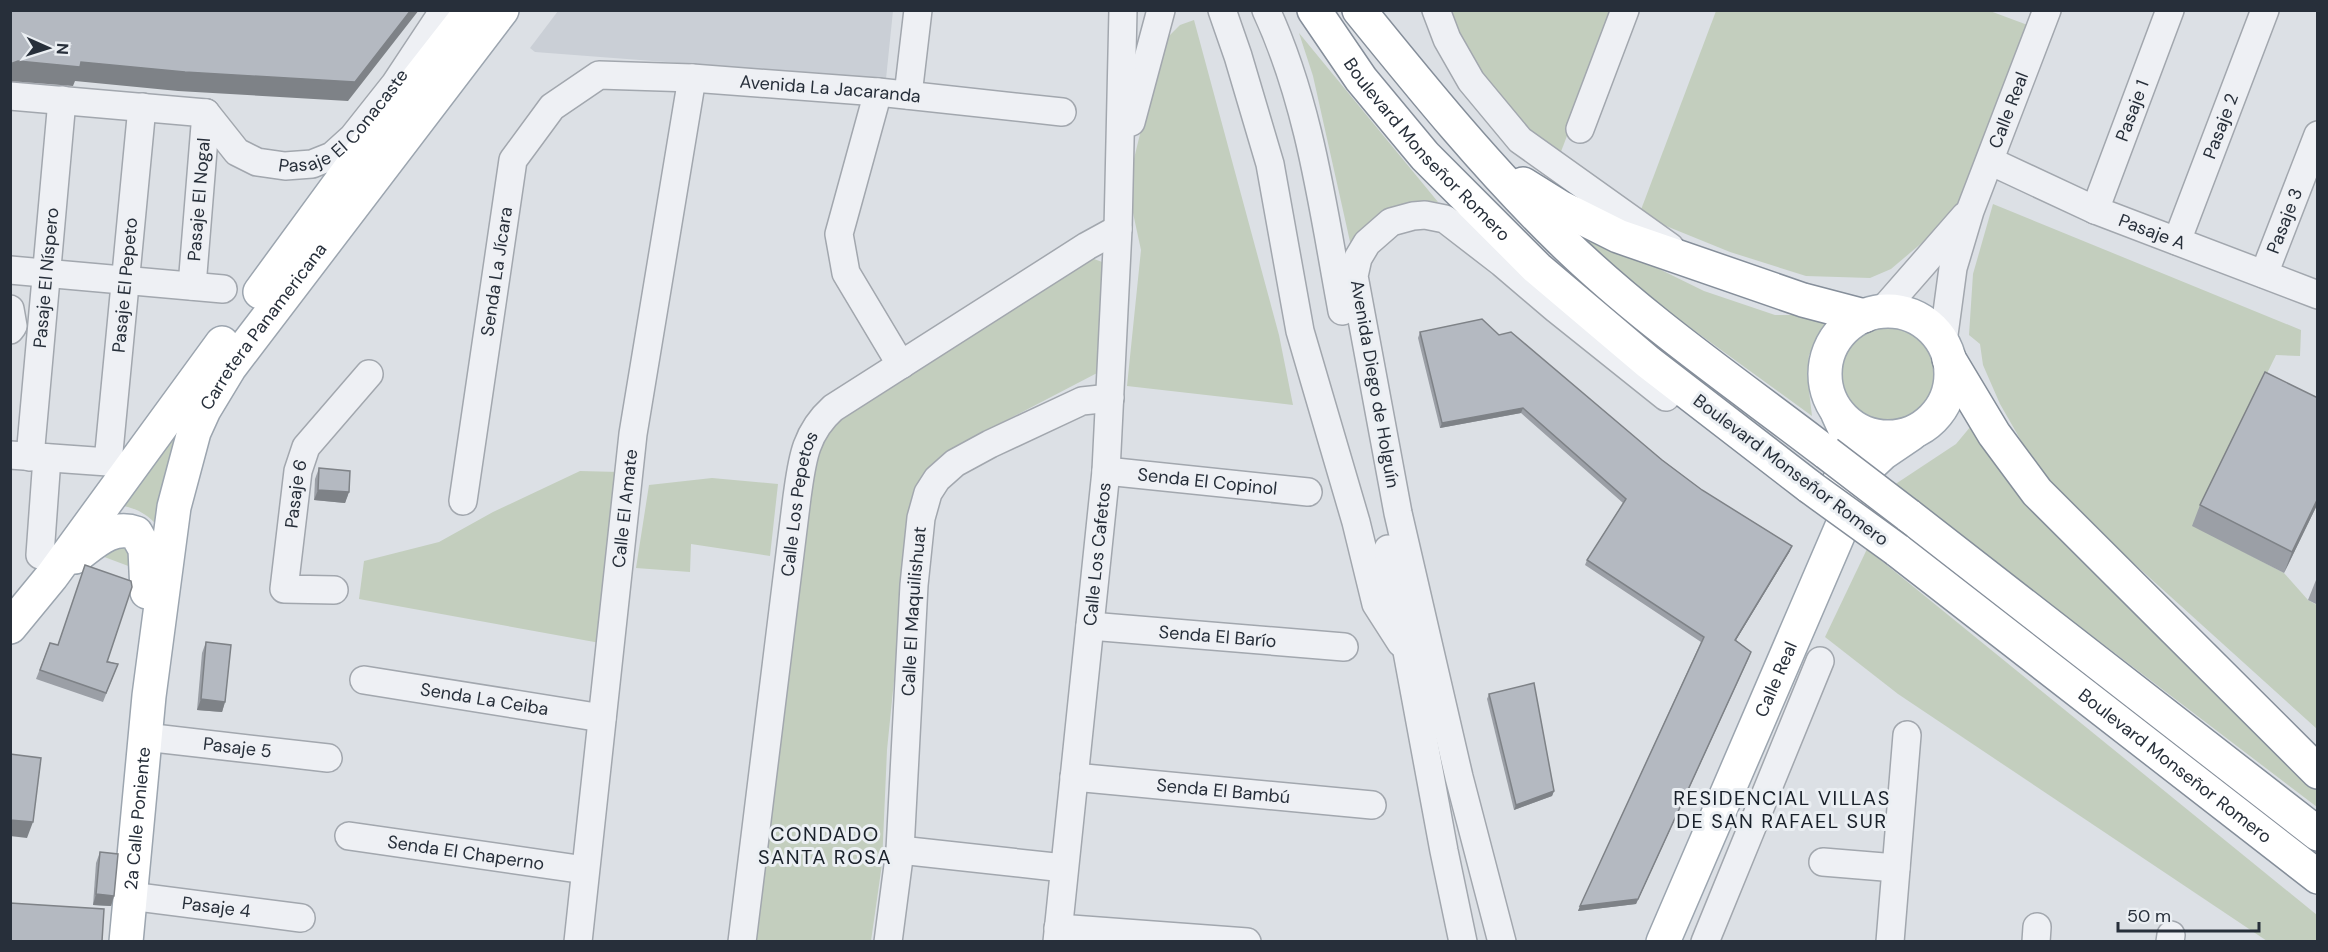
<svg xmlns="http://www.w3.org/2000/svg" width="2328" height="952" font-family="'DM Sans',sans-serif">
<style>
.built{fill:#cacfd6}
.green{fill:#c3cebe}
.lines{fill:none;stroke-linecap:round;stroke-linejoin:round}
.minor-casing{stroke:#a2a7ae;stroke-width:30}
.major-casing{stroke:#9ca5af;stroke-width:36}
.highway-casing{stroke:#858e9a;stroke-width:36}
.minor{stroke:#eef0f4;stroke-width:27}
.major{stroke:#fff;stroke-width:33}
.highway{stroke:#fff;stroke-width:33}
.highway-bridge-casing{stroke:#858e9a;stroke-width:36;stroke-linecap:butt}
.highway-bridge{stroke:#fff;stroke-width:33}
.wall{fill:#9b9fa6}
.shaded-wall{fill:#7e8287}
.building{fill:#b4b9c1;stroke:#7e8287;stroke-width:1.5}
.labels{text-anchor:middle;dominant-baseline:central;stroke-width:6;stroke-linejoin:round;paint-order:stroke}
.street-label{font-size:18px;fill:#272f3a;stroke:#ebeff3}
.neighbourhood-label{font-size:20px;letter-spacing:1.5px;fill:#19202a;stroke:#ebeff3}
</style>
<rect width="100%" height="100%" fill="#dce0e5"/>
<!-- built -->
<path class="built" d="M558,11H893L886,79L535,52L530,48Z"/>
<!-- green -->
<g class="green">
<path d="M1445,11H1614L1556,165L1479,79Z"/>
<path d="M1716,11H1990L2033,27L1969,203L1891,269L1870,278L1806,276L1730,252L1639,215Z"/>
<path d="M1194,20L1279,335L1293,405L1127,386L1141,250L1133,213L1132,167L1162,43L1180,25Z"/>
<path d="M1299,33L1438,202C1387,200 1380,216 1353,255L1313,76Z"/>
<path d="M1993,204L2301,330L2300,356L2276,355L2193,525L2284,573L2308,600L2317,605V729L2046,484L2000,404L1983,365L1980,344L1969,335L1973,274Z"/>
<path d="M1580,239L1602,241L1704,291L1775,315H1840L1809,355L1807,374L1812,416L1655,302Z"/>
<path d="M1094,259L1105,263L1099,372L947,451L923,474L913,493L887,750L882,864L871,941L754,942L811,466L827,427L1083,260Z"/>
<path d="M1885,321C1909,323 1920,326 1934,347C1975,413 1871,479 1836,392C1826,367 1841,333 1867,324C1872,322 1879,322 1885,321Z"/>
<path d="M201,388L158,526C146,513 136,508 118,505Z"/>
<path d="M1971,426L2026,499L2317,788V807L1894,485L1956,444Z"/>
<path d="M580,471L619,472L600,643L359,599L364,561L439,542L493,512Z"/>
<path d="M712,478L778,484L770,556L691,544L690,572L636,568L649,485Z"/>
<path d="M123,541L139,570L99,555Z"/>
<path d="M1867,549L2317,915V941H2267L1898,694L1825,637Z"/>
</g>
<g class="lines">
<!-- minor casing -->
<g class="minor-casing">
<g id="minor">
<path d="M1222,10L1238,56L1270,164L1300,331L1356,522L1376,604L1401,643"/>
<path d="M1266,10C1310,105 1323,209 1342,311"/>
<path d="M1436,10L1447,39L1471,81L1520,140L1670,247"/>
<path d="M878,92L839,234L846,273L901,365"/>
<path d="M908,95L918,10"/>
<path id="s1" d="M10,96L206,113L237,152L257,162L285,166L312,164L332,156L353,137L395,84L444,10"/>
<path d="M1131,122L1161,10"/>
<path d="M1580,129L1625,10"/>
<path id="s2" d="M1990,161L2095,210L2318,295"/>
<path id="s3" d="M2095,210L2170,10"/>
<path id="s4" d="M2177,241L2265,10"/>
<path d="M10,270L223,289"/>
<path id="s5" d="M2264,274L2318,135"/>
<path id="s6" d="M192,286L206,113"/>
<path d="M10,309L13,326L10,330"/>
<path d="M1882,311L1965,216"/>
<path id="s7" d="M1943,342L1953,268L1970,211L2047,10"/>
<path id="s8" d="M10,455L108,462L142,107"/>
<path id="s9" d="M30,457L62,100"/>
<path id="s10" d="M1106,471L1308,492"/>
<path id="s11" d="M463,501L513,160L552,107L599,75L692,78L878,92L1062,112"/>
<path d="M1388,549L1444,851L1463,942"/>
<path d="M40,555L47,458"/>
<path id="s12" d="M334,590L284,589L298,471L306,447L369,374"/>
<path id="s13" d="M1090,626L1344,647"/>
<path id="s14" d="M364,680L602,718"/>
<path id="s15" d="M145,737L328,758"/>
<path id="s16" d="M1074,777L1372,805"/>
<path id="s17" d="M349,836L585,870"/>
<path d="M900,850L1064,868"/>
<path d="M1823,862L1896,868"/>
<path id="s18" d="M130,896L301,918"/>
<path d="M1058,928L1247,942"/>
<path id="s19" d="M578,942L633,434L692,78"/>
<path id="s20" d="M742,942L797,497C802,462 804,434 833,408L1087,246L1118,229"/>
<path id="s21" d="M888,942L900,850L914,585L921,518L928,493L937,479L955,463L990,444L1082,401L1110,398"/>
<path id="s22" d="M1057,942L1106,471L1118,229L1123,10"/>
<path d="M1502,942L1459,777L1398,513L1354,276L1358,258L1367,243L1391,222L1413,216L1425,215L1445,219L1502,263L1556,309L1666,397"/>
<path d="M1705,942L1820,661"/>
<path d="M1890,942L1907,735"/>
<path d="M2036,942L2037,927"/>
<path d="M2170,942L2171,935"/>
</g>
</g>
<!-- major casing -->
<g class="major-casing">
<g id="major">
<path d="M260,292L377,132L472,10"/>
<circle cx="1888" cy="374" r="63"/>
<path d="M1836,492L1848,454V436L1838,414"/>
<path d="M75,557C94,543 112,524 136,533L145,549L147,592"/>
<path d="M10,627L52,576L222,343"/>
<path id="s23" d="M126,942L149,696L174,507L194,432L204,410L230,367L502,10"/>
<path id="s24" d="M1663,942L1867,468L1883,453L1911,434"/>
</g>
</g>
<!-- highway casing -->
<g class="highway-casing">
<g id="highway">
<path id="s25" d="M1314,10L1361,79L1425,156L1537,268L1648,362L1810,487"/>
<path d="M1359,10C1423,89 1488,169 1561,240C1642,319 1737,384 1827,453"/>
<path d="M1523,184L1560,207L1618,236L1803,300L1864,316"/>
<path d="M1949,359L1994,434L2037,492L2318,772"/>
<path d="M1908,515L2318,834"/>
<path id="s26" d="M1897,550L2318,877"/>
</g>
</g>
<!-- minor -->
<use href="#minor" class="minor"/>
<!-- major -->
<use href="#major" class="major"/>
<!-- highway -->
<use href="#highway" class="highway"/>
<!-- highway-bridge casing -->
<g class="highway-bridge-casing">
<g id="highway-bridge">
<path d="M1827,453L1908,515"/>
<path d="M1810,487L1897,550"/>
</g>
</g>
<!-- highway-bridge -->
<use href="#highway-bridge" class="highway-bridge"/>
</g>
<!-- wall -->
<g class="wall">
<path d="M1420,332L1499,335L1702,490L1790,551L1736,640L1751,652L1749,658L1636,904L1578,911L1701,642L1585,565L1587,560L1623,503L1521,413L1440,428L1418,338Z"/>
<path d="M319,468L349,492L345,503L314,500L315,479Z"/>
<path d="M2318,503L2284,573L2192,526L2200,505Z"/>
<path d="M2318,575V605L2308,600Z"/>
<path d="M206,642L225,702L222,712L197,710L202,653Z"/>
<path d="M50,643L118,664L103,702L36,679Z"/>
<path d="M1489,694L1554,791L1552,796L1514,810L1487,699Z"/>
<path d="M100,852L114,896L111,906L93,905L96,863Z"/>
</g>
<!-- shaded-wall -->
<g class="shaded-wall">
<path d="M411,10H419L348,101L178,91L75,81L73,86L10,81V64L18,61L81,62Z"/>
<path d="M1523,408L1521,413L1440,428L1442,423Z"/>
<path d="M318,490L349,492L345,503L314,500Z"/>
<path d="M2318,498V503L2284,573L2292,552Z"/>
<path d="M1792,546L1790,551L1733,645L1735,640Z"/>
<path d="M1751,652L1636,904L1578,911L1580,906Z"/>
<path d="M201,699L225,702L222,712L197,710Z"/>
<path d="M1554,791L1552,796L1514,810L1516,805Z"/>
<path d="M10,820L33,822L27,838L10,836Z"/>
<path d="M96,894L114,896L111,906L93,905Z"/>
</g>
<!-- building -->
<g class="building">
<path d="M10,10H411L355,82L185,72L81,62L80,67L18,61L10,64Z"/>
<path d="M1482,319L1499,335L1511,332L1662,460L1702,490L1792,546L1735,640L1751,652L1638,899L1580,906L1704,637L1587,560L1626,499L1523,408L1442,423L1420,332Z"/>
<path d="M2265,372L2318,398V498L2292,552L2200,505Z"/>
<path d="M319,468L350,471L349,492L318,490Z"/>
<path d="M85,565L131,581L132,587L107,662L118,664L106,693L40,670L50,643L58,645Z"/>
<path d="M206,642L231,645L225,702L201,699Z"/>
<path d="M1534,683L1554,791L1516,805L1489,694Z"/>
<path d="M10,754L41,758L33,822L10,820Z"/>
<path d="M100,852L118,854L114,896L96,894Z"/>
<path d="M10,903L104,909L102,941L112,942H10Z"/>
</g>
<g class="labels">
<!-- street labels -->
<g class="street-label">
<text stroke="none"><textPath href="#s11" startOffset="699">Avenida La Jacaranda</textPath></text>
<text stroke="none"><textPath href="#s3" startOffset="106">Pasaje 1</textPath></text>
<text stroke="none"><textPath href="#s7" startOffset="242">Calle Real</textPath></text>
<text stroke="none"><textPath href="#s1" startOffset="374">Pasaje El Conacaste</textPath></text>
<text stroke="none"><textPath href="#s4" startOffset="123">Pasaje 2</textPath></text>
<text stroke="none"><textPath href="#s25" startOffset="180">Boulevard Monseñor Romero</textPath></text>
<text stroke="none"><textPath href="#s6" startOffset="87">Pasaje El Nogal</textPath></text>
<text stroke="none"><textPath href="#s5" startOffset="57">Pasaje 3</textPath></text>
<text stroke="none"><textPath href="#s2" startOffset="177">Pasaje A</textPath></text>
<text stroke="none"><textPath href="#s11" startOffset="232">Senda La Jícara</textPath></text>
<text stroke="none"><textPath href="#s9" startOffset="180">Pasaje El Níspero</textPath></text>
<text stroke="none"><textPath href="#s8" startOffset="276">Pasaje El Pepeto</textPath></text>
<text stroke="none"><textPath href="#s23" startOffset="642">Carretera Panamericana</textPath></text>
<text transform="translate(1375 384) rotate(80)">Avenida Diego de Holguín</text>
<text transform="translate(1791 470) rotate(37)">Boulevard Monseñor Romero</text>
<text stroke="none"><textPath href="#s10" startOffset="102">Senda El Copinol</textPath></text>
<text stroke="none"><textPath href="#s12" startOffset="146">Pasaje 6</textPath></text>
<text stroke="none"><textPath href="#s20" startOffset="442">Calle Los Pepetos</textPath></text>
<text stroke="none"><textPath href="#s19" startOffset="436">Calle El Amate</textPath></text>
<text stroke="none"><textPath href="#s22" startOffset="390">Calle Los Cafetos</textPath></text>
<text stroke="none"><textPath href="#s21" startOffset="332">Calle El Maquilishuat</textPath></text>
<text stroke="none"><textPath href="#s13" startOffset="128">Senda El Barío</textPath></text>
<text stroke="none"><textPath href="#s24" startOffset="286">Calle Real</textPath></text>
<text stroke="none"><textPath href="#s14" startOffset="122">Senda La Ceiba</textPath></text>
<text stroke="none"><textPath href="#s15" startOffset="93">Pasaje 5</textPath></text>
<text stroke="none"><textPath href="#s26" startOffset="352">Boulevard Monseñor Romero</textPath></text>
<text stroke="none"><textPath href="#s16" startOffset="150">Senda El Bambú</textPath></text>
<text stroke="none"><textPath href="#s23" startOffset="124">2a Calle Poniente</textPath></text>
<text stroke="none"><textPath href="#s17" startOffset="118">Senda El Chaperno</textPath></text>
<text stroke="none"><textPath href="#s18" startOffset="87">Pasaje 4</textPath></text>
</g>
<!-- neighbourhood labels -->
<g class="neighbourhood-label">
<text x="1782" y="798">RESIDENCIAL VILLAS<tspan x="1782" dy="23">DE SAN RAFAEL SUR</tspan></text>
<text x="825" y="834">CONDADO<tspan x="825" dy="23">SANTA ROSA</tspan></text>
</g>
</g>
<!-- border -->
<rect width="2328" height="952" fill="none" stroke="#272f3a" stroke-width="24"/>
<!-- north arrow -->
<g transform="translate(48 48) rotate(93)" stroke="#ebeff3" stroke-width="4.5" paint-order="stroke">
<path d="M0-4.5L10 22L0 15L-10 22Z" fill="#272f3a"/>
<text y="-9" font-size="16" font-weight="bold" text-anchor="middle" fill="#272f3a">N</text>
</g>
<!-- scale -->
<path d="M2118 922v9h141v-9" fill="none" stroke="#272f3a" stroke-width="3"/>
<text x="2127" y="922" font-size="18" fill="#272f3a" stroke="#ebeff3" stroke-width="4.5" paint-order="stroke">50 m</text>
</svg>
